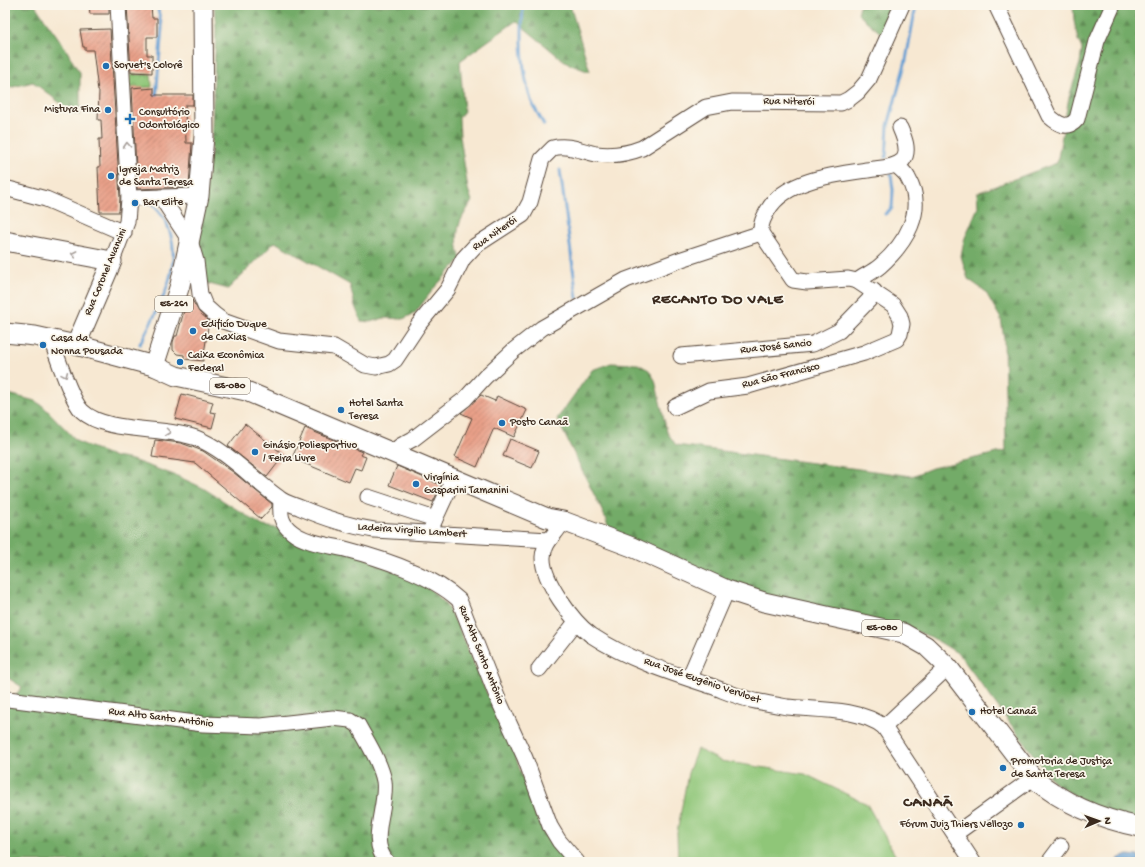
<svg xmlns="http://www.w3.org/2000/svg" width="1145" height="867" font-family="'Gochi Hand',sans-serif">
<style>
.grass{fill:#8fc678;stroke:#65784b}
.forest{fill:url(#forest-firs);stroke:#576a43}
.park{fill:url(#park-crowns);stroke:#65784b}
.water{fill:#649ed3;stroke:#506478}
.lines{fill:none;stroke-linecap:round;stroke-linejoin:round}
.stream{stroke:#649ed3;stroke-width:3}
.building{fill:url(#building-hatch)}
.minor-casing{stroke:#574639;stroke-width:17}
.major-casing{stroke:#574639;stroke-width:21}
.minor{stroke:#fff;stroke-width:15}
.major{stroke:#fff;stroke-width:19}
.oneway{stroke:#a79f9a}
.poi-dot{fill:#1f6fb2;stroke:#fbf7ec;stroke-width:1.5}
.labels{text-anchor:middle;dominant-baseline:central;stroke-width:3.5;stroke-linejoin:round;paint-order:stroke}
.shield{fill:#fbf7ec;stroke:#75685c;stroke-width:1}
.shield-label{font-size:10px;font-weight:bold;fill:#3b2a1e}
.poi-label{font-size:11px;fill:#3b2a1e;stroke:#fbf7ec;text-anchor:start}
.street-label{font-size:11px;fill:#3b2a1e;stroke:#fbf7ec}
.district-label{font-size:15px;font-weight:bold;letter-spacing:1px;fill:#3b2a1e;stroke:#fbf7ec}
</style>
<defs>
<pattern id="forest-firs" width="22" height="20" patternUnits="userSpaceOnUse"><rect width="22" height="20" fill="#73ab68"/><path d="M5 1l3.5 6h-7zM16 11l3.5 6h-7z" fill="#608b55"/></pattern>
<pattern id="park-crowns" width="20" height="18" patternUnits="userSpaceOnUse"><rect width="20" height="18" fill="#8fc678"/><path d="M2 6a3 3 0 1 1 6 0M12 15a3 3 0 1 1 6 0" fill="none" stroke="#76a162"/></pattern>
<pattern id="building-hatch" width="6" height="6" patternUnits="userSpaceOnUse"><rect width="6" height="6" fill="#e9a089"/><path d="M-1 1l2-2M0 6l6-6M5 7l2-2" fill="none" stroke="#be836f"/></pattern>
</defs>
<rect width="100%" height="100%" fill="#fbf7ec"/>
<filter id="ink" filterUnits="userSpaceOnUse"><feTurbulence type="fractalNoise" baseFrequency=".025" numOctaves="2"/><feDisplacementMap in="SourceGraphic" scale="8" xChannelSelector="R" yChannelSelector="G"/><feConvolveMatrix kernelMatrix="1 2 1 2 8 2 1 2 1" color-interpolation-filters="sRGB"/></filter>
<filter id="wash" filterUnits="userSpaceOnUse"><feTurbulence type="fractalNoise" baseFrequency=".012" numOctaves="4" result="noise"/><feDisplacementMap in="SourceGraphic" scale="16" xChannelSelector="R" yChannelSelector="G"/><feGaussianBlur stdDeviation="0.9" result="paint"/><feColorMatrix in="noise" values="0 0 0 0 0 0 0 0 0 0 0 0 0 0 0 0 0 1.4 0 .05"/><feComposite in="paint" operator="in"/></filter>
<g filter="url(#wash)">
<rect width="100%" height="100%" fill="#f7e8d2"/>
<!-- grass -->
<path class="grass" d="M697,749L721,761L805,774L867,804L899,862H678L677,833L688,773Z"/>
<!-- forest -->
<g class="forest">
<path d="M5,5H35C44,19 54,31 63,45C70,54 72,63 80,72V115L73,113L33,82L5,89Z"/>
<path d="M214,5H570L590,72L571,65L559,57L516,21L460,61L464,111L459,118L460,136L468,189L472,201C469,207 465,212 462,218C456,229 456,247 461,259L435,287L415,313L403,319L384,318L370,322L361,321L355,306L350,285L275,242L228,289L202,282L198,248L211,150L216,28Z"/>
<path d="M860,5H897L883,35L858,14Z"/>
<path d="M1073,5H1140V822L1091,806L1054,783L959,654L931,637L915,631L776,601L610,533L605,517L557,419L592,370L611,363L638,364L649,370L655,380L667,432L676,445L912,476L932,468L1006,451L1004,339L1001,319L985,291L968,279L961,256L964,240L978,207L977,193L1057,163L1069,97L1080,63L1082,49L1078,40L1074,21Z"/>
<path d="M5,393L35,401L43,406L78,442L115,457L132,460L177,476L203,488L263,526L289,530L357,554L428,587L444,602L457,624L480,678L514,752L536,817L553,847L567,862H5V708L22,687L5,676Z"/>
</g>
<!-- park -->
<path class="park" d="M151,74L152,87L130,88V75Z"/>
<!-- water -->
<path class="water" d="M1128,855L1140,856V862H1116L1119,858Z"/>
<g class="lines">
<!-- stream -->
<g class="stream">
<path d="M523,5C521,37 521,69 531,100C534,108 540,117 544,125"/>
<path d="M156,98L162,28L157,5"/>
<path d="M886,157L888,126L906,60L916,5"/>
<path d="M560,170L577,298"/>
<path d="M885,214L892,208L893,190L891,174"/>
<path d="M140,344C160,304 190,259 162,215C159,211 155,207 152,203"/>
</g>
</g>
<g id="blocks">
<!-- building -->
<g class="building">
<path d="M89,5H109V14H90Z"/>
<path d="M127,5H151L152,18H157V37H147V55H152V73L131,72Z"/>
<path d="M110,29L120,198L119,212H100L98,167H100L99,139H102L101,120H98L99,91H98L93,50H85V47H83L80,30Z"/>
<path d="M142,87L143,89L154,88V95H193V105H185L186,143H192L189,187L137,189L132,88Z"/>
<path d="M192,300L199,312L208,320L206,325L208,327L203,361L184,359V355L177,354L173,350V342L175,336H177L184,311L186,312L188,303L191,304Z"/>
<path d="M182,394L213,402L210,412L216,413L212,428L175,419Z"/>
<path d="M481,395L495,401L497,396L527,410L514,437L494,428L477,467L455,457L472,418L461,413Z"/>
<path d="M245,424L284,455L267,477L228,446Z"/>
<path d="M305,428L362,452L360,455L366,457L361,470L355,468L349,482L292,458Z"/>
<path d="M510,439L539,451L532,468L503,456Z"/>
<path d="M155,440L181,443L203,451L233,472L272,504V507L261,519L195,463L152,457Z"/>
<path d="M397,466L441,485L433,502L389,485Z"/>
</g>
</g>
</g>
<g filter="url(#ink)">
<use href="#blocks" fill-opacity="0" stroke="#574639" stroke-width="1"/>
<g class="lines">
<!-- minor casing -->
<g class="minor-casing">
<g id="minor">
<path d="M996,5L1049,116C1059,125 1068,130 1077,119L1097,41L1113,5"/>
<path d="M5,188L46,199L124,233"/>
<path d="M161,197L190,241L196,261L200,294L205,306L215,315L223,321L279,341L334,347L365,365L376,367L389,364L395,360L419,324L448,289L463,259L475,246L523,215L530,202L542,159L553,148C568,144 581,151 596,154C612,156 627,154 642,148L706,107L732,102L841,103L849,99L858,92L869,79L902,5"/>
<path d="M129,198L199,196"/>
<path d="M112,261L127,222L129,198L118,5"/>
<path d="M857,281C864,276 873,272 880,266C905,244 927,211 908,178C906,173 900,169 896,165"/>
<path d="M51,339C56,354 72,401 82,411C106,434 165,426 196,438C227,450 252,479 279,498C285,503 294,505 301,508C325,518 348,526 374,530L549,540"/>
<path d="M681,356L813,344L839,331L869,300L874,291"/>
<path d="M675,407L709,391L748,386L864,353L897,339L900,334L902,324L900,316L893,305L857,281L848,279L807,282L793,280L761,233C760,224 764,217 768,210C786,178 841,174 874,169C882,168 896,167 903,160C910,151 904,137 900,128"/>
<path d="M400,446L413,439L465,399L485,377L514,350L542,328L626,280L682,259L761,233"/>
<path d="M368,497L435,519L430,532"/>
<path d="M281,500C280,514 280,523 292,532C305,543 329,545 345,549C380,558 432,575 459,600L498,699L525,758L550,826L559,841L577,862"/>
<path d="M435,519L454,478"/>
<path d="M563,521C557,534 544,541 543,557C542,580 573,622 591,635C627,659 671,673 711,686C725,691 740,698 755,701C765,703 776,705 787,707C817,710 860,708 884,727L973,862"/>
<path d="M539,669L576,622"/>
<path d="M689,678L727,590"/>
<path d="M8,699L203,724L261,726L333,718L350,720L358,725C367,742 380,761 384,781C388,807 367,840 387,862"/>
<path d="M884,727L948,667"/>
<path d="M955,834L1033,778"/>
<path d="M1049,862L1061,846"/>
</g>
</g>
<!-- major casing -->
<g class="major-casing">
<g id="major">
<path d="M5,241L112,261L76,345"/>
<path d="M5,333L35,336L76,345L154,366L176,376L246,391L547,518L563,521L632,547L727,590L764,602L903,633L926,646L948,667L1033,778C1064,804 1100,819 1140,827"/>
<path d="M154,366L180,285L199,196L204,136L203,5"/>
</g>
</g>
<!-- minor -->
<use href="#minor" class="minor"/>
<!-- major -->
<use href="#major" class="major"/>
</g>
<!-- one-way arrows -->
<defs><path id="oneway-chevron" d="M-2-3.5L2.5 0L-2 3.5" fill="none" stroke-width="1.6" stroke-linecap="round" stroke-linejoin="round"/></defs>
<g class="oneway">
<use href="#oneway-chevron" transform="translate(127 145) rotate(-93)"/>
<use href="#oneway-chevron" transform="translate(74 254) rotate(-169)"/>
<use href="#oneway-chevron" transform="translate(65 375) rotate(66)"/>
<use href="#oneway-chevron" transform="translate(168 432) rotate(7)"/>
</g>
</g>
<!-- markers -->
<g class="poi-dot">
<circle cx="106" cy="66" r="4"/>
<circle cx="108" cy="110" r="4"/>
<path d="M128 113h4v4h4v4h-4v4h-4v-4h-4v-4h4z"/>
<circle cx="111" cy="176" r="4"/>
<circle cx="135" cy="203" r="4"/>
<circle cx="193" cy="331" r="4"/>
<circle cx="43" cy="345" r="4"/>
<circle cx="180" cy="362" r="4"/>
<circle cx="341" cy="410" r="4"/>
<circle cx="502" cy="423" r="4"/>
<circle cx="255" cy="452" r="4"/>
<circle cx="416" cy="484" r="4"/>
<circle cx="972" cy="712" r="4"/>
<circle cx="1003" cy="768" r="4"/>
<circle cx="1021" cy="825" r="4"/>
</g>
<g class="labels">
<!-- shield labels -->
<g class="shield">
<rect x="155" y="296" width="38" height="16" rx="3"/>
<rect x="210" y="378" width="40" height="16" rx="3"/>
<rect x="862" y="620" width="40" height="16" rx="3"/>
</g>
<g class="shield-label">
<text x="174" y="304">ES-261</text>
<text x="230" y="386">ES-080</text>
<text x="882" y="628">ES-080</text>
</g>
<!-- poi labels -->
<g class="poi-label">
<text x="114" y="66">Sorvet's Colorê</text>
<text x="100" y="110" text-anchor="end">Mistura Fina</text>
<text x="139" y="113">Consultório<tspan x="139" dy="13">Odontológico</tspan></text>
<text x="119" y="170">Igreja Matriz<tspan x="119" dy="13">de Santa Teresa</tspan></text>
<text x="143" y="203">Bar Elite</text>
<text x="201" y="325">Edificío Duque<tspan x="201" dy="13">de Caxias</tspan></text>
<text x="51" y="339">Casa da<tspan x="51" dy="13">Nonna Pousada</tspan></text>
<text x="188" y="356">Caixa Econômica<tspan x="188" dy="13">Federal</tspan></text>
<text x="349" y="404">Hotel Santa<tspan x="349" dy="13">Teresa</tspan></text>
<text x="510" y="423">Posto Canaã</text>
<text x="263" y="446">Ginásio Poliesportivo<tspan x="263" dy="13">/ Feira Livre</tspan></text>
<text x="424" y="478">Virgínia<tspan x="424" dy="13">Gasparini Tamanini</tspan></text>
<text x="980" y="712">Hotel Canaã</text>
<text x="1011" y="762">Promotoria de Justiça<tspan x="1011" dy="13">de Santa Teresa</tspan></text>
<text x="1013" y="825" text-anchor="end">Fórum Juiz Thiers Vellozo</text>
</g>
<!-- street labels -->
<g class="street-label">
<text transform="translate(789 102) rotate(1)">Rua Niterói</text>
<text transform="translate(495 234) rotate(-35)">Rua Niterói</text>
<text transform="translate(106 272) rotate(-67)">Rua Coronel Avancini</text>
<text transform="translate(776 347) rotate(-6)">Rua José Sancio</text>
<text transform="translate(781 376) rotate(-14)">Rua São Francisco</text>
<text transform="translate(412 531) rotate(4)">Ladeira Virgilio Lambert</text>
<text transform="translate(481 655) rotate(68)">Rua Alto Santo Antônio</text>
<text transform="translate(702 681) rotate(19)">Rua José Eugênio Vervloet</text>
<text transform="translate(161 718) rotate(7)">Rua Alto Santo Antônio</text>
</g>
<!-- district labels -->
<g class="district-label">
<text x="718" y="300">RECANTO DO VALE</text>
<text x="928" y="803">CANAÃ</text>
</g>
</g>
<!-- margin -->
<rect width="1145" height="867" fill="none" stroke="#fbf7ec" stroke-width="20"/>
<!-- north arrow -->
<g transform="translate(1099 821) rotate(88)" stroke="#fbf7ec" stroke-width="3" paint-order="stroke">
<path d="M0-3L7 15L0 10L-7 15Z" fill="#3b2a1e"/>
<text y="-6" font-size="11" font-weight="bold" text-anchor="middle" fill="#3b2a1e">N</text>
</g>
</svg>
